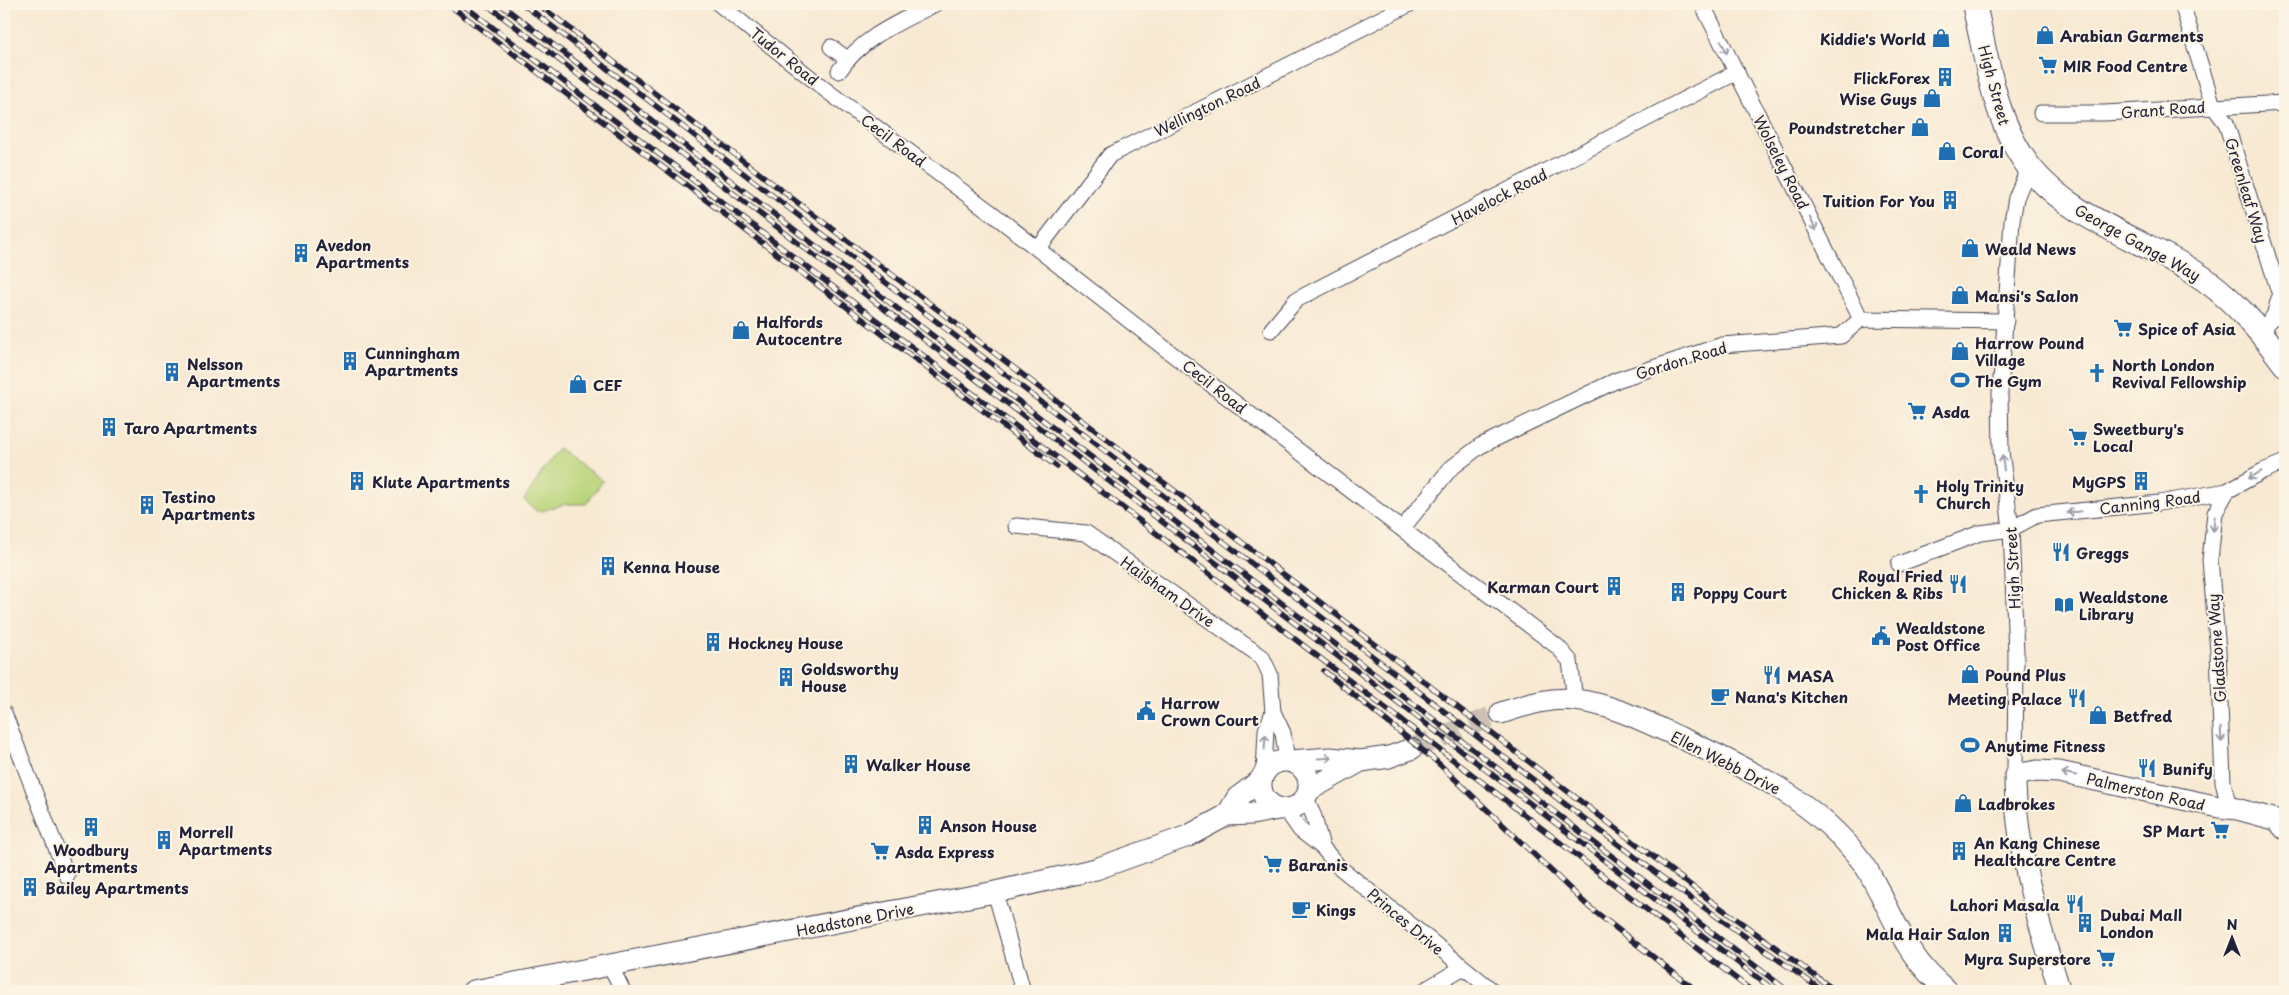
<svg xmlns="http://www.w3.org/2000/svg" width="2289" height="995" font-family="'Playpen Sans',sans-serif">
<style>
.green{fill:#b9d479;stroke:#6e7b5a}
.lines{fill:none;stroke-linecap:round;stroke-linejoin:round}
.secondary-tunnel{stroke:#cdc1b5;stroke-width:21;stroke-dasharray:21 11;stroke-linecap:butt}
.street-casing{stroke:#424052;stroke-width:17}
.secondary-casing{stroke:#424052;stroke-width:23}
.primary-casing{stroke:#424052;stroke-width:26}
.street{stroke:#fff;stroke-width:15}
.secondary{stroke:#fff;stroke-width:21}
.primary{stroke:#fff;stroke-width:24}
.rail-casing{stroke:#22223b;stroke-width:5.5}
.rail{stroke:#fcf5e5;stroke-width:4;stroke-dasharray:11;stroke-linecap:butt}
.oneway{stroke:#9c9ca7}
.labels{text-anchor:middle;dominant-baseline:central;stroke-width:4;stroke-linejoin:round;paint-order:stroke}
.poi-label{font-size:15px;font-weight:bold;fill:#22223b;stroke:#fcf5e5;text-anchor:start}
.street-label{font-size:15px;fill:#22223b;stroke:#fcf5e5}
</style>
<rect width="100%" height="100%" fill="#fcf5e5"/>
<filter id="ink" filterUnits="userSpaceOnUse"><feTurbulence type="fractalNoise" baseFrequency=".02" numOctaves="2"/><feDisplacementMap in="SourceGraphic" scale="10" xChannelSelector="R" yChannelSelector="G"/><feConvolveMatrix kernelMatrix="1 2 1 2 8 2 1 2 1" color-interpolation-filters="sRGB"/></filter>
<filter id="wash" filterUnits="userSpaceOnUse"><feTurbulence type="fractalNoise" baseFrequency=".0096" numOctaves="4" result="noise"/><feDisplacementMap in="SourceGraphic" scale="20" xChannelSelector="R" yChannelSelector="G"/><feGaussianBlur stdDeviation="1.12" result="paint"/><feColorMatrix in="noise" values="0 0 0 0 0 0 0 0 0 0 0 0 0 0 0 0 0 1.4 0 .05"/><feComposite in="paint" operator="in"/></filter>
<g filter="url(#wash)">
<rect width="100%" height="100%" fill="#f8e9d3"/>
<!-- green -->
<path class="green" d="M558,448L603,481L586,504H565L538,512L524,500Z"/>
</g>
<g filter="url(#ink)">
<g class="lines">
<!-- secondary-tunnel -->
<path class="secondary-tunnel" d="M1411,749L1501,713"/>
<!-- street casing -->
<g class="street-casing">
<g id="street">
<path d="M719,4L827,91L989,211L1222,393L1558,647L1570,661L1575,700"/>
<path d="M1702,4L1861,319"/>
<path d="M2182,4L2213,106L2226,123L2280,295L2274,316L2261,331"/>
<path d="M831,47L847,59"/>
<path d="M839,71C862,37 900,22 935,4"/>
<path d="M2041,113H2104L2285,103"/>
<path d="M1038,249L1110,155L1410,4"/>
<path d="M1271,330L1296,300L1737,72"/>
<path d="M2227,491L2215,513L2210,560L2218,651L2223,782L2229,807"/>
<path d="M1016,526L1086,533L1262,657L1270,674L1273,712L1283,733L1287,761"/>
<path d="M1402,529L1450,469L1480,446L1617,380L1722,345L1841,336L1861,319L2006,321"/>
<path d="M1899,564L1980,533L2011,529L2037,515L2159,503L2227,491L2263,471L2285,462"/>
<path d="M4,713L67,876"/>
<path d="M1264,773L1266,730L1273,712"/>
<path d="M2015,775L2016,653L2011,529L2001,451L2000,394L2012,221L2016,198L2029,167"/>
<path d="M1306,798L1314,817L1322,847"/>
<path d="M1286,810L1300,830L1322,847L1338,866L1493,991"/>
<path d="M995,892L1023,991"/>
<path d="M610,965L623,991"/>
<path d="M1423,991L1462,968"/>
</g>
</g>
<!-- secondary casing -->
<g class="secondary-casing">
<g id="secondary">
<path d="M1501,713C1526,705 1549,697 1575,700C1612,704 1648,723 1681,738C1749,769 1818,802 1863,863C1870,872 1874,883 1880,893C1900,932 1912,963 1948,991"/>
<circle cx="1285" cy="785" r="24"/>
<path d="M1290,761L1330,758L1361,761L1389,757L1411,749"/>
<path d="M1309,790L1361,761"/>
<path d="M1227,815L1237,798L1261,780"/>
<path d="M473,991L995,892L1096,869L1188,836L1227,815L1252,814L1278,809"/>
<path d="M2060,991C2038,922 2015,848 2015,775L2037,771L2059,772L2219,807L2237,809L2277,820L2285,829"/>
</g>
</g>
<!-- primary casing -->
<g class="primary-casing">
<path id="primary" d="M1974,4C1987,59 1994,122 2030,168C2070,218 2139,238 2192,271C2230,294 2259,329 2285,364"/>
</g>
<!-- street -->
<use href="#street" class="street"/>
<!-- secondary -->
<use href="#secondary" class="secondary"/>
<!-- primary -->
<use href="#primary" class="primary"/>
<!-- rail casing -->
<g class="rail-casing">
<g id="rail">
<path d="M448,4L1056,466"/>
<path d="M462,4L1447,755L1752,991"/>
<path d="M486,4L1775,991"/>
<path d="M500,4L1788,991"/>
<path d="M523,4L1565,804L1672,885L1823,991"/>
<path d="M538,4L1711,901L1836,991"/>
<path d="M1324,671L1436,761L1589,907L1697,991"/>
</g>
</g>
<!-- rail -->
<use href="#rail" class="rail"/>
</g>
<!-- one-way arrows -->
<defs><path id="oneway-shaft" d="M-6 0H5M1.5-3L5.5 0L1.5 3" fill="none" stroke-width="1.6" stroke-linecap="round" stroke-linejoin="round" transform="scale(1.25)"/></defs>
<g class="oneway">
<use href="#oneway-shaft" transform="translate(1724 47) rotate(64)"/>
<use href="#oneway-shaft" transform="translate(1813 224) rotate(63)"/>
<use href="#oneway-shaft" transform="translate(2003 463) rotate(-97)"/>
<use href="#oneway-shaft" transform="translate(2255 475) rotate(149)"/>
<use href="#oneway-shaft" transform="translate(2074 512) rotate(174)"/>
<use href="#oneway-shaft" transform="translate(2214 524) rotate(95)"/>
<use href="#oneway-shaft" transform="translate(2221 735) rotate(87)"/>
<use href="#oneway-shaft" transform="translate(1265 742) rotate(-87)"/>
<use href="#oneway-shaft" transform="translate(1325 758) rotate(-3)"/>
<use href="#oneway-shaft" transform="translate(2069 774) rotate(-168)"/>
</g>
</g>
<!-- icons -->
<defs>
<g id="shop-bare" transform="scale(1.5)"><path d="M-5-2.5h2.3a2.7 3.5 0 0 1 5.4 0H5L5.5 6h-11ZM-1.5-2.5h3a1.5 2.3 0 0 0-3 0Z" fill="#1f6fb2" stroke="#fcf5e5" stroke-width="2.5" paint-order="stroke"/></g>
<g id="supermarket-bare" transform="scale(1.5)"><path d="M-6-5.5h2.5l.6 2H6L4.5 2H-2.5L-4.4-4H-6ZM-1.5 3.2a1.3 1.3 0 1 0 .1 0ZM3 3.2a1.3 1.3 0 1 0 .1 0Z" fill="#1f6fb2" stroke="#fcf5e5" stroke-width="2.5" paint-order="stroke"/></g>
<g id="building-bare" transform="scale(1.5)"><path d="M-4-6H4V6H1V3H-1V6H-4ZM-2.5-4.3h1.7v1.8h-1.7ZM.8-4.3h1.7v1.8H.8ZM-2.5-1h1.7V.8h-1.7ZM.8-1h1.7V.8H.8Z" fill="#1f6fb2" stroke="#fcf5e5" stroke-width="2.5" paint-order="stroke"/></g>
<g id="church-bare" transform="scale(1.5)"><path d="M-1.2-6h2.4v3.5h3.3v2.4h-3.3V6h-2.4V-.1h-3.3v-2.4h3.3Z" fill="#1f6fb2" stroke="#fcf5e5" stroke-width="2.5" paint-order="stroke"/></g>
<g id="stadium-bare" transform="scale(1.5)"><path d="M0-5a6.5 5 0 1 0 0 10a6.5 5 0 1 0 0-10ZM-3.5-1.8h7v3.6h-7Z" fill="#1f6fb2" stroke="#fcf5e5" stroke-width="2.5" paint-order="stroke"/></g>
<g id="restaurant-bare" transform="scale(1.5)"><path d="M-5-6h1v4h1v-4h1v4h1v-4h1v5L-1.5 .5V6h-2V.5L-5-1ZM5-6V6H3V1.5H1.5Q1.5-4 5-6Z" fill="#1f6fb2" stroke="#fcf5e5" stroke-width="2.5" paint-order="stroke"/></g>
<g id="library-bare" transform="scale(1.5)"><path d="M-6-4Q-3-5.5-.7-3.5V5Q-3 3-6 4ZM6-4Q3-5.5 .7-3.5V5Q3 3 6 4Z" fill="#1f6fb2" stroke="#fcf5e5" stroke-width="2.5" paint-order="stroke"/></g>
<g id="civic-bare" transform="scale(1.5)"><path d="M-.6-6.5H3V-4.5H.6V-3L4-1V1h2V6H-6V1h2V-1L-.6-3ZM-1.2 2.5V6h2.4V2.5Z" fill="#1f6fb2" stroke="#fcf5e5" stroke-width="2.5" paint-order="stroke"/></g>
<g id="cafe-bare" transform="scale(1.5)"><path d="M-5.5-4.5H6V0H3Q3 3.5 0 3.5H-2.5Q-5.5 3.5-5.5 0ZM3-3.2v2h1.7v-2ZM-6 4.5H4V6H-6Z" fill="#1f6fb2" stroke="#fcf5e5" stroke-width="2.5" paint-order="stroke"/></g>
</defs>
<g fill-rule="evenodd">
<use href="#shop-bare" x="2045" y="35"/>
<use href="#shop-bare" x="1941" y="38"/>
<use href="#supermarket-bare" x="2048" y="65"/>
<use href="#building-bare" x="1945" y="77"/>
<use href="#shop-bare" x="1932" y="98"/>
<use href="#shop-bare" x="1920" y="127"/>
<use href="#shop-bare" x="1947" y="151"/>
<use href="#building-bare" x="1950" y="200"/>
<use href="#shop-bare" x="1970" y="248"/>
<use href="#building-bare" x="301" y="253"/>
<use href="#shop-bare" x="1960" y="295"/>
<use href="#supermarket-bare" x="2123" y="328"/>
<use href="#shop-bare" x="741" y="330"/>
<use href="#shop-bare" x="1960" y="351"/>
<use href="#building-bare" x="350" y="361"/>
<use href="#building-bare" x="172" y="372"/>
<use href="#church-bare" x="2097" y="373"/>
<use href="#stadium-bare" x="1960" y="380"/>
<use href="#shop-bare" x="578" y="384"/>
<use href="#supermarket-bare" x="1917" y="411"/>
<use href="#building-bare" x="109" y="427"/>
<use href="#supermarket-bare" x="2078" y="437"/>
<use href="#building-bare" x="357" y="481"/>
<use href="#building-bare" x="2141" y="481"/>
<use href="#church-bare" x="1921" y="494"/>
<use href="#building-bare" x="147" y="505"/>
<use href="#restaurant-bare" x="2061" y="552"/>
<use href="#building-bare" x="608" y="566"/>
<use href="#restaurant-bare" x="1958" y="584"/>
<use href="#building-bare" x="1614" y="586"/>
<use href="#building-bare" x="1678" y="592"/>
<use href="#library-bare" x="2064" y="605"/>
<use href="#civic-bare" x="1881" y="636"/>
<use href="#building-bare" x="713" y="642"/>
<use href="#shop-bare" x="1970" y="674"/>
<use href="#restaurant-bare" x="1772" y="675"/>
<use href="#building-bare" x="786" y="677"/>
<use href="#cafe-bare" x="1720" y="696"/>
<use href="#restaurant-bare" x="2077" y="698"/>
<use href="#civic-bare" x="1146" y="711"/>
<use href="#shop-bare" x="2098" y="715"/>
<use href="#stadium-bare" x="1970" y="745"/>
<use href="#building-bare" x="851" y="764"/>
<use href="#restaurant-bare" x="2147" y="768"/>
<use href="#shop-bare" x="1963" y="803"/>
<use href="#building-bare" x="925" y="825"/>
<use href="#building-bare" x="91" y="827"/>
<use href="#supermarket-bare" x="2220" y="830"/>
<use href="#building-bare" x="164" y="840"/>
<use href="#supermarket-bare" x="880" y="851"/>
<use href="#building-bare" x="1959" y="851"/>
<use href="#supermarket-bare" x="1273" y="864"/>
<use href="#building-bare" x="30" y="887"/>
<use href="#restaurant-bare" x="2075" y="904"/>
<use href="#cafe-bare" x="1301" y="909"/>
<use href="#building-bare" x="2085" y="923"/>
<use href="#building-bare" x="2005" y="933"/>
<use href="#supermarket-bare" x="2106" y="958"/>
</g>
<g class="labels">
<!-- poi labels -->
<g class="poi-label">
<text x="2060" y="35">Arabian Garments</text>
<text x="1926" y="38" text-anchor="end">Kiddie's World</text>
<text x="2063" y="65">MIR Food Centre</text>
<text x="1930" y="77" text-anchor="end">FlickForex</text>
<text x="1917" y="98" text-anchor="end">Wise Guys</text>
<text x="1905" y="127" text-anchor="end">Poundstretcher</text>
<text x="1962" y="151">Coral</text>
<text x="1935" y="200" text-anchor="end">Tuition For You</text>
<text x="316" y="244">Avedon<tspan x="316" dy="17">Apartments</tspan></text>
<text x="1985" y="248">Weald News</text>
<text x="1975" y="295">Mansi's Salon</text>
<text x="756" y="321">Halfords<tspan x="756" dy="17">Autocentre</tspan></text>
<text x="2138" y="328">Spice of Asia</text>
<text x="1975" y="342">Harrow Pound<tspan x="1975" dy="17">Village</tspan></text>
<text x="365" y="352">Cunningham<tspan x="365" dy="17">Apartments</tspan></text>
<text x="187" y="363">Nelsson<tspan x="187" dy="17">Apartments</tspan></text>
<text x="2112" y="364">North London<tspan x="2112" dy="17">Revival Fellowship</tspan></text>
<text x="1975" y="380">The Gym</text>
<text x="593" y="384">CEF</text>
<text x="1932" y="411">Asda</text>
<text x="124" y="427">Taro Apartments</text>
<text x="2093" y="428">Sweetbury's<tspan x="2093" dy="17">Local</tspan></text>
<text x="372" y="481">Klute Apartments</text>
<text x="2126" y="481" text-anchor="end">MyGPS</text>
<text x="1936" y="485">Holy Trinity<tspan x="1936" dy="17">Church</tspan></text>
<text x="162" y="496">Testino<tspan x="162" dy="17">Apartments</tspan></text>
<text x="2076" y="552">Greggs</text>
<text x="623" y="566">Kenna House</text>
<text x="1943" y="575" text-anchor="end">Royal Fried<tspan x="1943" dy="17">Chicken &amp; Ribs</tspan></text>
<text x="1599" y="586" text-anchor="end">Karman Court</text>
<text x="1693" y="592">Poppy Court</text>
<text x="2079" y="596">Wealdstone<tspan x="2079" dy="17">Library</tspan></text>
<text x="1896" y="627">Wealdstone<tspan x="1896" dy="17">Post Office</tspan></text>
<text x="728" y="642">Hockney House</text>
<text x="801" y="668">Goldsworthy<tspan x="801" dy="17">House</tspan></text>
<text x="1985" y="674">Pound Plus</text>
<text x="1787" y="675">MASA</text>
<text x="1735" y="696">Nana's Kitchen</text>
<text x="2062" y="698" text-anchor="end">Meeting Palace</text>
<text x="1161" y="702">Harrow<tspan x="1161" dy="17">Crown Court</tspan></text>
<text x="2113" y="715">Betfred</text>
<text x="1985" y="745">Anytime Fitness</text>
<text x="866" y="764">Walker House</text>
<text x="2162" y="768">Bunify</text>
<text x="1978" y="803">Ladbrokes</text>
<text x="940" y="825">Anson House</text>
<text x="2205" y="830" text-anchor="end">SP Mart</text>
<text x="179" y="831">Morrell<tspan x="179" dy="17">Apartments</tspan></text>
<text x="1974" y="842">An Kang Chinese<tspan x="1974" dy="17">Healthcare Centre</tspan></text>
<text x="91" y="849" text-anchor="middle">Woodbury<tspan x="91" dy="17">Apartments</tspan></text>
<text x="895" y="851">Asda Express</text>
<text x="1288" y="864">Baranis</text>
<text x="45" y="887">Bailey Apartments</text>
<text x="2060" y="904" text-anchor="end">Lahori Masala</text>
<text x="1316" y="909">Kings</text>
<text x="2100" y="914">Dubai Mall<tspan x="2100" dy="17">London</tspan></text>
<text x="1990" y="933" text-anchor="end">Mala Hair Salon</text>
<text x="2091" y="958" text-anchor="end">Myra Superstore</text>
</g>
<!-- street labels -->
<g class="street-label">
<text transform="translate(785 56) rotate(39)">Tudor Road</text>
<text transform="translate(1995 85) rotate(75)">High Street</text>
<text transform="translate(1207 106) rotate(-26)">Wellington Road</text>
<text transform="translate(2163 109) rotate(-4)">Grant Road</text>
<text transform="translate(894 140) rotate(37)">Cecil Road</text>
<text transform="translate(1782 162) rotate(63)">Wolseley Road</text>
<text transform="translate(2247 190) rotate(73)">Greenleaf Way</text>
<text transform="translate(1499 196) rotate(-27)">Havelock Road</text>
<text transform="translate(2138 242) rotate(29)">George Gange Way</text>
<text transform="translate(1681 360) rotate(-17)">Gordon Road</text>
<text transform="translate(1215 386) rotate(38)">Cecil Road</text>
<text transform="translate(2150 502) rotate(-7)">Canning Road</text>
<text transform="translate(2012 568) rotate(-93)">High Street</text>
<text transform="translate(1168 591) rotate(35)">Hailsham Drive</text>
<text transform="translate(2216 648) rotate(-94)">Gladstone Way</text>
<text transform="translate(1726 762) rotate(27)">Ellen Webb Drive</text>
<text transform="translate(2146 791) rotate(13)">Palmerston Road</text>
<text transform="translate(855 919) rotate(-11)">Headstone Drive</text>
<text transform="translate(1406 921) rotate(40)">Princes Drive</text>
</g>
</g>
<!-- margin -->
<rect width="2289" height="995" fill="none" stroke="#fcf5e5" stroke-width="20"/>
<!-- north arrow -->
<g transform="translate(2232 938)" stroke="#fcf5e5" stroke-width="4" paint-order="stroke">
<path d="M0-4L9 19L0 12L-9 19Z" fill="#22223b"/>
<text y="-8" font-size="14" font-weight="bold" text-anchor="middle" fill="#22223b">N</text>
</g>
</svg>
